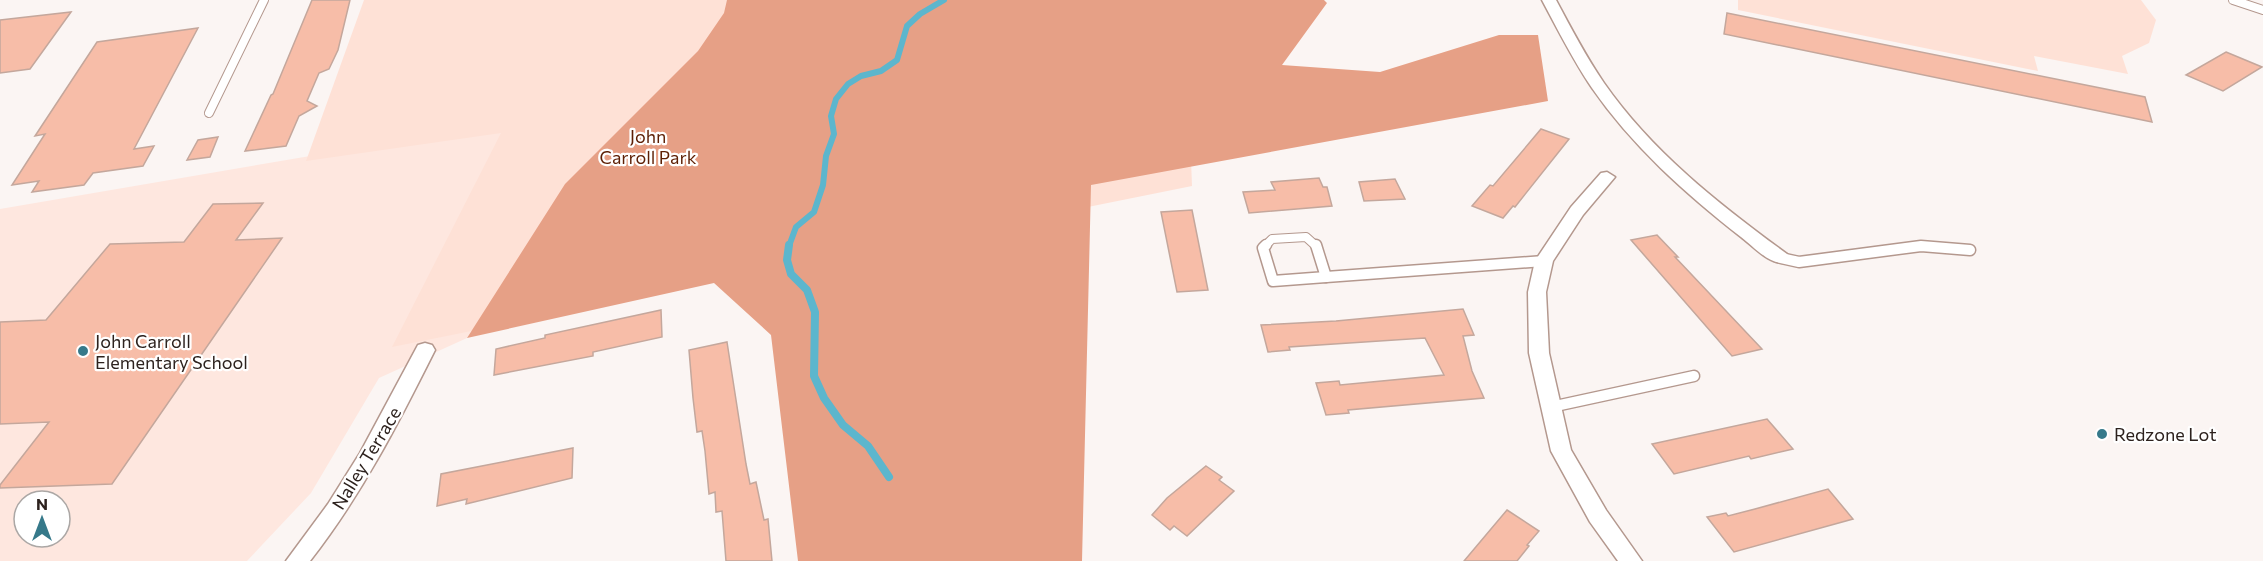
<svg xmlns="http://www.w3.org/2000/svg" width="2263" height="561" font-family="Commissioner,sans-serif">
<style>
.built{fill:#fee7df;fill-rule:evenodd}
.green{fill:#fee1d6}
.forest{fill:#e6a086}
.lines{fill:none;stroke-linecap:round;stroke-linejoin:round}
.stream-far1{stroke:#5cb6cd;stroke-width:6}
.stream{stroke:#5cb6cd;stroke-width:8}
.building{fill:#f7bda8;stroke:#c4a79c;stroke-width:1.5}
.service-far1-casing{stroke:#b4988e;stroke-width:10}
.service-casing{stroke:#b4988e;stroke-width:13}
.minor-casing{stroke:#b4988e;stroke-width:3}
.service-far1{stroke:#fff;stroke-width:8}
.service{stroke:#fff;stroke-width:10}
.minor{fill:#fff;fill-rule:evenodd}
.poi-dot{fill:#36798a;stroke:#fff;stroke-width:2}
.labels{text-anchor:middle;dominant-baseline:central;stroke-width:4.5;stroke-linejoin:round;paint-order:stroke}
.park-label{font-size:18px;fill:#5d1f04;stroke:#fff}
.poi-label{font-size:18px;fill:#2d221e;stroke:#fff;text-anchor:start}
.street-label{font-size:18px;fill:#2d221e;stroke:#fff}
</style>
<rect width="100%" height="100%" fill="#fbf5f3"/>
<!-- built -->
<path class="built" d="M712,31L565,184L467,338L379,378L311,493L247,561H0V209L322,154ZM24,501H60V537H24Z"/>
<!-- green -->
<g class="green">
<path d="M364,0H1185L1192,186L392,347L501,133L306,161Z"/>
<path d="M1738,0H2141L2156,20L2149,43L2122,56L2128,74L2034,56L2038,71L1738,10Z"/>
</g>
<!-- forest -->
<path class="forest" d="M727,0H1324L1327,3L1282,65L1380,72L1499,35H1538L1548,101L1091,185L1082,561H798L771,335L714,283L467,338L565,184L698,51L724,13Z"/>
<g class="lines">
<!-- stream-far1 -->
<path class="stream-far1" d="M789,246L796,227L814,212L823,185L826,156L834,134L831,116L836,99L848,84L861,76L881,71L897,60L907,26L920,14L944,0"/>
<!-- stream -->
<path class="stream" d="M789,245L787,260L791,274L807,290L815,312L814,376L824,398L843,425L868,446L889,477"/>
</g>
<!-- building -->
<g class="building">
<path d="M312,0H350L338,50L329,69L319,73L307,101L317,106L299,116L286,146L245,151L271,95L273,94Z"/>
<path d="M71,12L30,69L0,73V20Z"/>
<path d="M1727,13L2145,97L2152,122L1724,34Z"/>
<path d="M198,28L134,149L154,146L143,166L93,173L84,185L32,192L39,181L12,185L45,134L35,136L97,42Z"/>
<path d="M2226,52L2262,67L2223,91L2186,75Z"/>
<path d="M1541,129L1569,139L1515,207L1513,206L1503,218L1472,206L1490,185L1493,186Z"/>
<path d="M218,137L210,157L187,160L198,140Z"/>
<path d="M1319,178L1323,187H1327L1332,206L1249,213L1243,192L1275,190L1271,182Z"/>
<path d="M1395,179L1405,199L1364,201L1359,182Z"/>
<path d="M263,203L236,240L282,238L112,484L0,488V485L49,422L0,424V322L46,320L110,244L184,242L213,204Z"/>
<path d="M1192,210L1208,290L1177,292L1161,212Z"/>
<path d="M1657,235L1678,257H1675L1762,349L1732,356L1631,240Z"/>
<path d="M1463,309L1474,335L1463,336L1472,371L1484,398L1348,410L1349,413L1326,415L1316,383L1339,381L1340,385L1444,375L1425,338L1289,347L1290,350L1268,352L1261,325L1336,321Z"/>
<path d="M661,310L662,337L593,352V356L494,375L496,349L545,338V335Z"/>
<path d="M727,342L746,464L750,484L756,482L764,520L768,519L772,561H726L722,511L716,512L715,492L709,494L705,451L702,431L697,432L693,398L689,350Z"/>
<path d="M1767,419L1793,449L1751,459L1749,456L1674,474L1652,444Z"/>
<path d="M573,448L572,478L466,504L467,499L437,506L441,474Z"/>
<path d="M1206,466L1222,477L1219,480L1234,491L1187,536L1174,526L1170,530L1152,515L1167,498Z"/>
<path d="M1828,489L1853,519L1734,552L1707,517L1726,513L1728,516L1755,509Z"/>
<path d="M1507,510L1539,531L1527,545L1529,546L1517,561H1464Z"/>
</g>
<g class="lines">
<!-- service-far1 casing -->
<g class="service-far1-casing">
<g id="service-far1">
<path d="M2233,0L2263,10"/>
<path d="M209,113L264,0"/>
<path d="M1265,246L1272,239L1306,237L1316,246"/>
<path d="M1918,246H1926"/>
</g>
</g>
<!-- service casing -->
<g class="service-casing">
<g id="service">
<path d="M1266,245L1263,248L1273,281L1326,277L1316,245"/>
<path d="M1781,258L1799,262L1921,246L1970,250"/>
<path d="M1326,277L1544,261"/>
<path d="M1551,407L1694,376"/>
</g>
</g>
<!-- minor casing -->
<g class="minor-casing">
<g id="minor">
<path d="M1542,0H1556C1571,28 1586,57 1604,83C1652,152 1720,205 1787,254L1790,258L1787,262C1771,267 1753,246 1741,237C1686,194 1632,146 1592,88C1573,60 1558,30 1542,0Z"/>
<path d="M1607,172L1615,177L1583,215L1553,261L1546,292L1549,353L1571,450L1606,510L1642,561H1618L1590,522L1551,451L1529,353L1528,292L1535,261L1571,207L1601,173Z"/>
<path d="M425,343L432,345L435,350C398,424 361,496 310,561H286L328,504L360,453L418,345Z"/>
</g>
</g>
<!-- service-far1 -->
<use href="#service-far1" class="service-far1"/>
<!-- service -->
<use href="#service" class="service"/>
<!-- minor -->
<use href="#minor" class="minor"/>
</g>
<!-- markers -->
<g class="poi-dot">
<circle cx="83" cy="351" r="6"/>
<circle cx="2102" cy="434" r="6"/>
</g>
<g class="labels">
<!-- park labels -->
<g class="park-label">
<text x="648" y="136">John<tspan x="648" dy="21">Carroll Park</tspan></text>
</g>
<!-- poi labels -->
<g class="poi-label">
<text x="95" y="341">John Carroll<tspan x="95" dy="21">Elementary School</tspan></text>
<text x="2114" y="434">Redzone Lot</text>
</g>
<!-- street labels -->
<g class="street-label">
<text transform="translate(366 458) rotate(-59)">Nalley Terrace</text>
</g>
</g>
<!-- north arrow -->
<g transform="translate(42 519)"><circle r="28" fill="#ffffff" stroke="#aba7a5" stroke-width="1.5"/>
<path d="M0-4.5L10 22L0 15L-10 22Z" fill="#36798a"/>
<text y="-9" font-size="16" font-weight="bold" text-anchor="middle" fill="#2d221e">N</text>
</g>
</svg>
